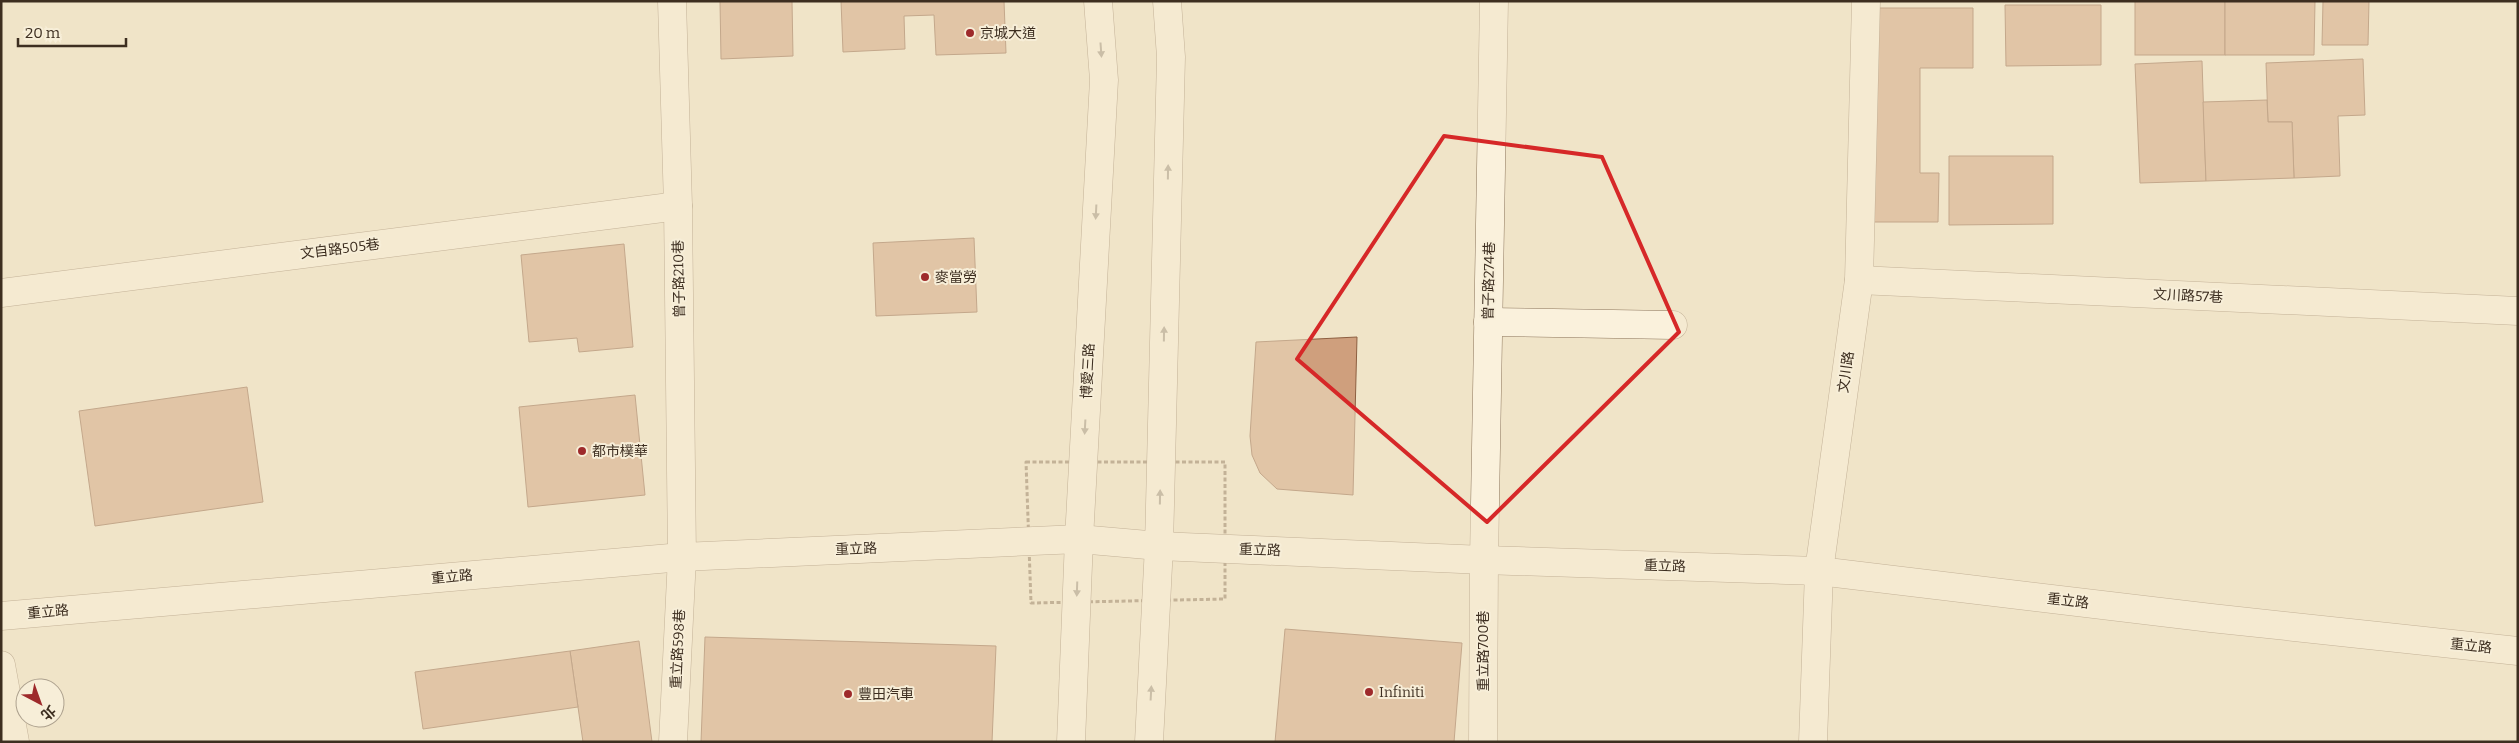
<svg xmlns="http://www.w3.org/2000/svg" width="2519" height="743" font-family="Bitter,'Noto Sans TC',serif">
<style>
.building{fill:#cf9f7d;stroke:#8d5f41}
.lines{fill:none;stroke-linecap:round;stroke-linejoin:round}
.minor-casing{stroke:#8d765c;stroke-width:29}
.path{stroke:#8d765c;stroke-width:3;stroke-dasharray:4 2.5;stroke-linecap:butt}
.minor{stroke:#faf1dc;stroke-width:28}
.oneway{fill:#9c907e}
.marked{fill:none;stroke:#d62828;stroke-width:4;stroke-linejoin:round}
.poi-dot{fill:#9e2a2b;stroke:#f7eed8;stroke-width:2}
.labels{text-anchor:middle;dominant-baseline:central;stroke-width:4;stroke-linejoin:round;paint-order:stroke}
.poi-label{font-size:14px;fill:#3d2e20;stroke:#f7eed8;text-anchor:start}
.street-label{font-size:14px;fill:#3d2e20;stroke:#f7eed8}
</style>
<rect width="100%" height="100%" fill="#f0e4c8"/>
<!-- building -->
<g class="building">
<path d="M720,1H792L793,56L721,59Z"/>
<path d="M841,1H1004L1006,53L936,55L934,15L904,16L905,49L843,52Z"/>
<rect x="2135" y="1" width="90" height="54"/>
<path d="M2225,1H2315L2314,55H2225Z"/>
<path d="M2323,1H2369L2368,45H2322Z"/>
<path d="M2005,5H2101V65L2006,66Z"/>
<path d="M1865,8H1973V68H1920V173H1939L1938,222H1863Z"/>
<path d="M2363,59L2365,115L2338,116L2340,176L2294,178L2292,122H2268L2266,63Z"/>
<path d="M2202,61L2206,181L2140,183L2135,64Z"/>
<path d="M2267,100L2268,122H2292L2294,178L2206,181L2203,102Z"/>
<path d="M1949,156H2053V224L1949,225Z"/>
<path d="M974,238L977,312L876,316L873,243Z"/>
<path d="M624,244L633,347L579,352L577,338L529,342L521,255Z"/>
<path d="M1357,337L1353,495L1277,489L1260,473L1252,455L1250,436L1256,342Z"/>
<path d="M247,387L263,502L95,526L79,411Z"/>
<path d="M635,395L645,495L528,507L519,407Z"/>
<path d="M1285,629L1462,643L1454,742H1275Z"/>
<path d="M705,637L996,646L992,742H701Z"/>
<path d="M639,641L652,742H583L570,651Z"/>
<path d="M570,651L578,707L423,729L415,672Z"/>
</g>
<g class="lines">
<!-- minor casing -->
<g class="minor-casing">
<g id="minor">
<path d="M672,1L678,206L682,557L673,742"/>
<path d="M1859,280L2518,311"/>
<path d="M1,293L678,206"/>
<path d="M1488,322L1673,325"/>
<path d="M1,616L682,557L1079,539L1159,546L1484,560L1819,571L2211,618L2518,651"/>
<path d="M1,665L15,742"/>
<path d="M1071,742L1079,539L1104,80L1098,1"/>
<path d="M1149,742L1159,546L1171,57L1167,1"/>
<path d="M1483,742L1484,560L1494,1"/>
<path d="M1813,742L1819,571L1859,280L1866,1"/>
</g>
</g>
<!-- path -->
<path class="path" d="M1026,462H1225V599L1031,603Z"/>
<!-- minor -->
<use href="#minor" class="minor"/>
</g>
<!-- one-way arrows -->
<defs><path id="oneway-solid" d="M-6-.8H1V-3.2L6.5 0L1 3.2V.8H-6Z" transform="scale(1.25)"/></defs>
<g class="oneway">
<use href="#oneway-solid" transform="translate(1101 50) rotate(86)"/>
<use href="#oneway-solid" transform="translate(1168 172) rotate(-89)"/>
<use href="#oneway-solid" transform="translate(1096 212) rotate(93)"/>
<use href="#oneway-solid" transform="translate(1164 334) rotate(-89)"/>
<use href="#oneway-solid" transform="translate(1085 427) rotate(93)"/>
<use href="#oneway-solid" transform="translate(1160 497) rotate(-89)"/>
<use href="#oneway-solid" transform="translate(1077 589) rotate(92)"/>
<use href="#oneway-solid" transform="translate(1151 693) rotate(-87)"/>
</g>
<!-- marked area -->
<path d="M0 0H2519V743H0ZM1444,136L1602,157L1679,332L1487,522L1297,359Z" fill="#f0e4c8" fill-opacity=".55" fill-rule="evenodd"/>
<path class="marked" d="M1444,136L1602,157L1679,332L1487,522L1297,359Z"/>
<!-- markers -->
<g class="poi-dot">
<circle cx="970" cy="33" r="5"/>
<circle cx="925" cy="277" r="5"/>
<circle cx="582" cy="451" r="5"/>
<circle cx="1369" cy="692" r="5"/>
<circle cx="848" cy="694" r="5"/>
</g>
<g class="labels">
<!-- poi labels -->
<g class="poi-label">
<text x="980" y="33">京城大道</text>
<text x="935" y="277">麥當勞</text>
<text x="592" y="451">都市樸華</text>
<text x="1379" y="692">Infiniti</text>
<text x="858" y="694">豐田汽車</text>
</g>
<!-- street labels -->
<g class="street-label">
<text transform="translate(340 249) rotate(-7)">文自路505巷</text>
<text transform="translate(679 279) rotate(-91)">曾子路210巷</text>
<text transform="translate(1489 281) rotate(-89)">曾子路274巷</text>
<text transform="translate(2188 296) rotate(3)">文川路57巷</text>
<text transform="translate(1088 371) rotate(-87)">博愛三路</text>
<text transform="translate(1846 372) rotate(-82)">文川路</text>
<text transform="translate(856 549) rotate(-2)">重立路</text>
<text transform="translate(1260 550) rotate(2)">重立路</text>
<text transform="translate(1665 566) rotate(2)">重立路</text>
<text transform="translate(452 577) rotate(-5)">重立路</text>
<text transform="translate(2068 601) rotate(7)">重立路</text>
<text transform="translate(48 612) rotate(-5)">重立路</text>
<text transform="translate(2471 646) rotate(6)">重立路</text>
<text transform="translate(678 649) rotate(-87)">重立路598巷</text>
<text transform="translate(1483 651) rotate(-90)">重立路700巷</text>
</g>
</g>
<!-- border -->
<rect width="2519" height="743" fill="none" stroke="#3d2e20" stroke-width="5"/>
<!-- north arrow -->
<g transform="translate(40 703) rotate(139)"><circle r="24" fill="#f7eed8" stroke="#ada18e"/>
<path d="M0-4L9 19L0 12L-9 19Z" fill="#9e2a2b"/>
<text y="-8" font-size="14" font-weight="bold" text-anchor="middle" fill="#3d2e20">北</text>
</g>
<!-- scale -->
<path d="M18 38v8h108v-8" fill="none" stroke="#3d2e20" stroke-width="2.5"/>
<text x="25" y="38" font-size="15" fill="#3d2e20" stroke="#f7eed8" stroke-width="4" paint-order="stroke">20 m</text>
</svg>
